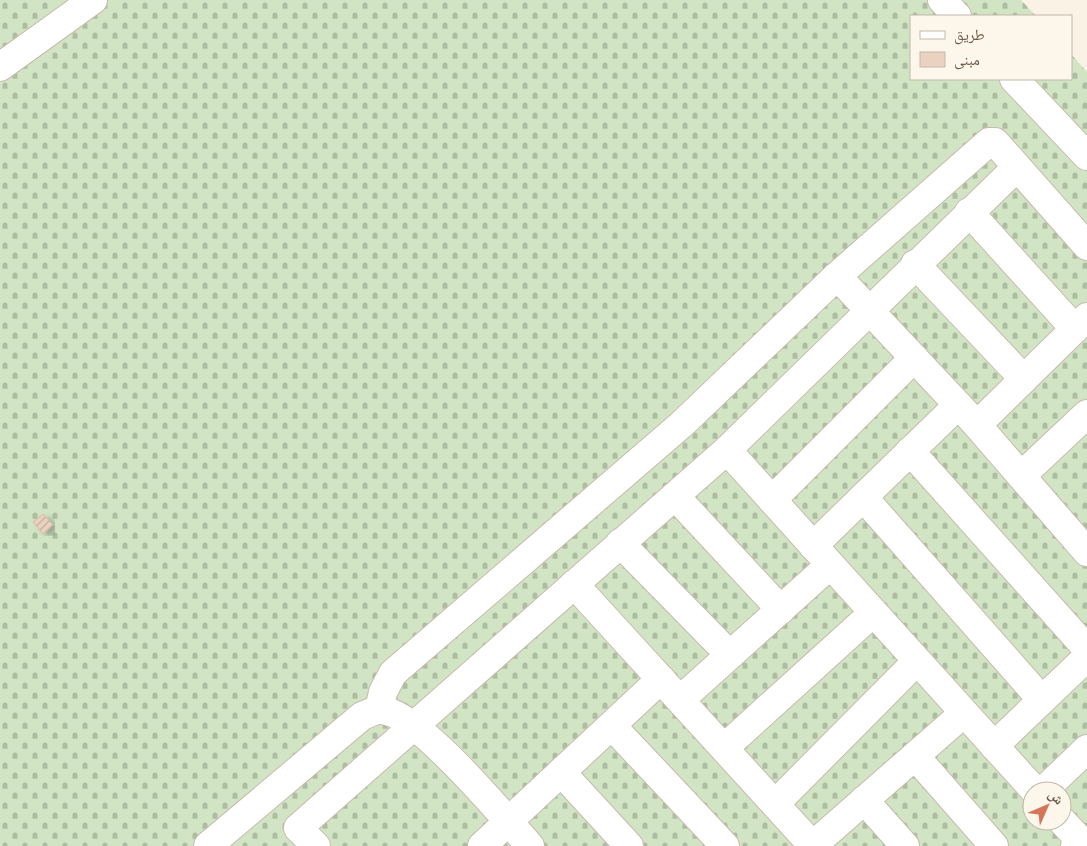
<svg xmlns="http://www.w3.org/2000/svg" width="1087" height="846" font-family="Overpass,'Noto Naskh Arabic',sans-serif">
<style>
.cemetery{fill:url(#cemetery-stones);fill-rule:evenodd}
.building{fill:url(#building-hatch);stroke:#dcb9a2;filter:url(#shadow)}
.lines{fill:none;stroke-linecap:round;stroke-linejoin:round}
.minor-casing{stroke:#c9baac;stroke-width:30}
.minor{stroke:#fff;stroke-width:28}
</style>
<defs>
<pattern id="cemetery-stones" width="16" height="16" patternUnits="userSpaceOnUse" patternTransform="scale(1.25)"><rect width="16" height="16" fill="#d1e5c5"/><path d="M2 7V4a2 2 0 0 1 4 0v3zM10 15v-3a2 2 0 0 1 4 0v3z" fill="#aebda2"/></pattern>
<pattern id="building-hatch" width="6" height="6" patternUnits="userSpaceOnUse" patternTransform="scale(1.25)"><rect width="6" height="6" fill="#ebd2c0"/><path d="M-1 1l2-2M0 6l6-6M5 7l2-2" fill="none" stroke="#c3ad9e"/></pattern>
<filter id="shadow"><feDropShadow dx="5.5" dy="3" stdDeviation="2.5" flood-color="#0004"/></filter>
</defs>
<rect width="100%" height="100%" fill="#f9f2e5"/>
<!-- cemetery -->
<path class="cemetery" d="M0,0H1021L1036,16H911V79H1071V54L1087,72V846H0ZM1032,791H1062V821H1032Z"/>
<!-- building -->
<path class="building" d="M43,514L53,525L43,534L33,522Z"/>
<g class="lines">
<!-- minor casing -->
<g class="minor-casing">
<g id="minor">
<path d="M942,0L957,16"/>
<path d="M0,67L93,0"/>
<path d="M1014,79L1087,156"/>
<path d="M969,212L1075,329"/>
<path d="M915,264L1024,379"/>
<path d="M837,276L977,425L1087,552"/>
<path d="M977,425L1087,317"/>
<path d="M727,450L1035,791"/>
<path d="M910,451L1087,649"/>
<path d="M1021,476L1087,414"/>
<path d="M675,496L781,610"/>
<path d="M863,497L1042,700"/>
<path d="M772,500L914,358"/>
<path d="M620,543L730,655"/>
<path d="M813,546L958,405"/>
<path d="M574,584L813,846"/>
<path d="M680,700L830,565"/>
<path d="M379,710L383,692L393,673L682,424L837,276L989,142H995L1087,246"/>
<path d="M612,726L725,846"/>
<path d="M994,746L1087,657"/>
<path d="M724,748L873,613"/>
<path d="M915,756L994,846"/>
<path d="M561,772L629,846"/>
<path d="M1043,791L1087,749"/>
<path d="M864,800L905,846"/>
<path d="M775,804L917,661"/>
<path d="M1062,821L1081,841L1075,846"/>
<path d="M208,846L362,716C367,714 375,710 380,710C416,710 504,817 530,846"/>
<path d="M316,846L298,828L727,450L1017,167"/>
<path d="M482,846L661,679"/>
<path d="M812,846L964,713"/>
</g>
</g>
<!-- minor -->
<use href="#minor" class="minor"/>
</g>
<!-- legend -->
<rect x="910" y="15" width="162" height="65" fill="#fdf6ea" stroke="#c4b8ab"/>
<rect x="920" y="31" width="25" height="8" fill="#ffffff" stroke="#c4b8ab"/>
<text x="954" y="40" font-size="15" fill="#6f5a4d">طريق</text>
<rect x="920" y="52" width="25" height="15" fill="#ebd2c0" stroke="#c4b8ab"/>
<text x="954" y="65" font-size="15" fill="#6f5a4d">مبنى</text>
<!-- north arrow -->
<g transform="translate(1047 806) rotate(45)"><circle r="24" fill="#fdf6ea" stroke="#c4b8ab"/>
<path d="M0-4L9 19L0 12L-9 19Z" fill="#d57658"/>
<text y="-8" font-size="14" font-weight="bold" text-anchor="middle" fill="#6f5a4d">ش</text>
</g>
</svg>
